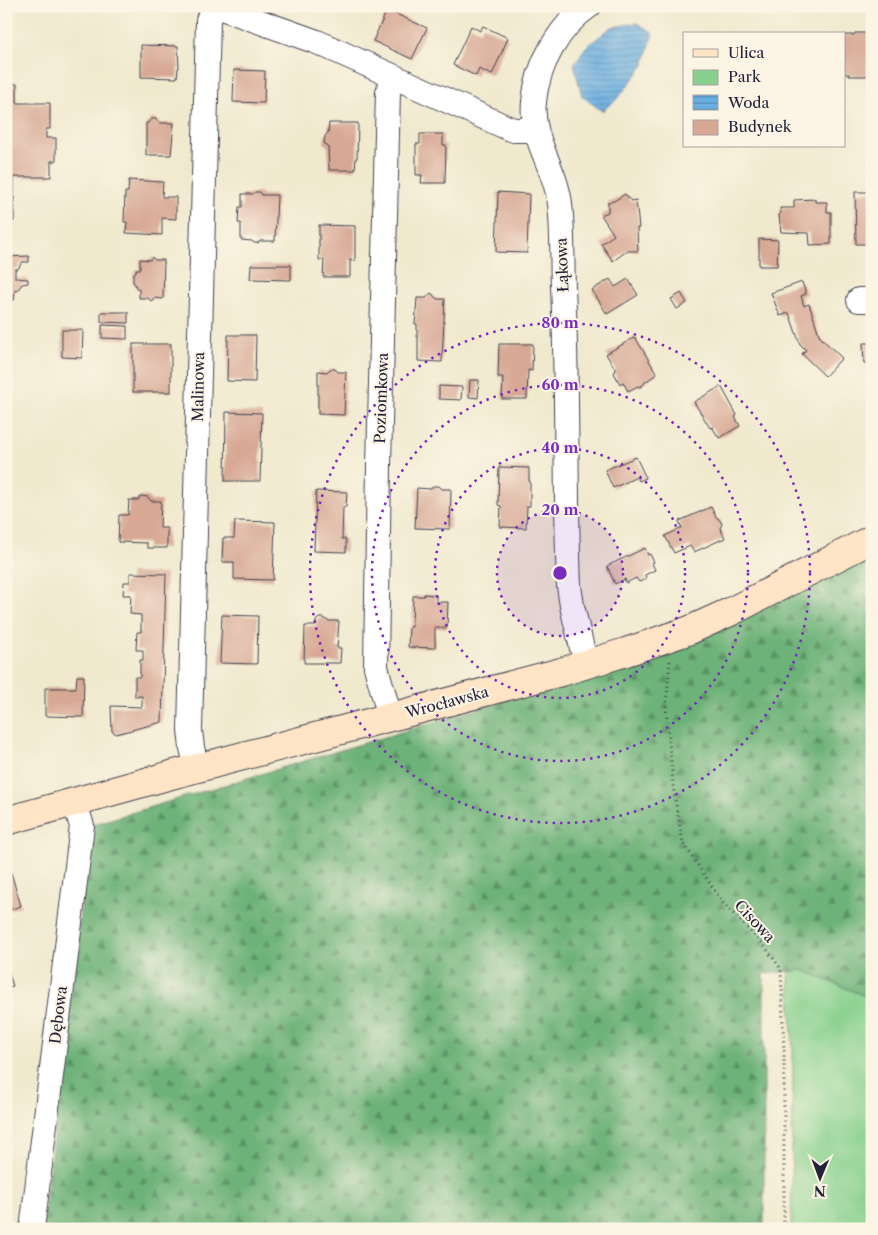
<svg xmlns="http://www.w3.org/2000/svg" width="878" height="1235" font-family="'Libre Caslon Text',serif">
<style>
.green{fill:#87d08d;stroke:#547964}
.forest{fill:url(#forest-firs);stroke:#486a5a}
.water{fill:url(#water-rules);stroke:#46688e}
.building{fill:#d7a894}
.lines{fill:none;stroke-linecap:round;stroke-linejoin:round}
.street-casing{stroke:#414051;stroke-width:26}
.secondary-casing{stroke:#414051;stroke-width:30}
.path{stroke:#414051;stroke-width:3;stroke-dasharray:1 4;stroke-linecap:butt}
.street{stroke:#fff;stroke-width:24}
.secondary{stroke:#ffe4c6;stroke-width:28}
.ring{fill:none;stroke:#7b2cbf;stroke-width:2.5;stroke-dasharray:2.5 5}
.labels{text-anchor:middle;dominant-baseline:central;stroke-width:4;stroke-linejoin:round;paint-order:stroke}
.street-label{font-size:15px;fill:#22223b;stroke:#fcf5e5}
.centre{fill:#7b2cbf;stroke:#fcf5e5;stroke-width:2.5}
.ring-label{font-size:15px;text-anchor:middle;font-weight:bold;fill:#7b2cbf;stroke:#fcf5e5;stroke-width:4;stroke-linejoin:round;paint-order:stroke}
</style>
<defs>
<pattern id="forest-firs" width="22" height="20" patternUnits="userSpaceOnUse" patternTransform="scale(1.25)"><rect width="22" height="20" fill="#6db278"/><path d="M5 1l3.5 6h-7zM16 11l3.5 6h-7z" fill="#599064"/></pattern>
<pattern id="water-rules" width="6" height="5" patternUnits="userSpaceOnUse" patternTransform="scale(1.25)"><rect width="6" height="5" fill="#6aaee0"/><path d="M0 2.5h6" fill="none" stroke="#578db7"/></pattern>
</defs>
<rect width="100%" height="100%" fill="#fcf5e5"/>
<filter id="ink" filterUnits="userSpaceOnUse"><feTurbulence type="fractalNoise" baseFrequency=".02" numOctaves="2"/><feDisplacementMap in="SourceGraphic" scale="10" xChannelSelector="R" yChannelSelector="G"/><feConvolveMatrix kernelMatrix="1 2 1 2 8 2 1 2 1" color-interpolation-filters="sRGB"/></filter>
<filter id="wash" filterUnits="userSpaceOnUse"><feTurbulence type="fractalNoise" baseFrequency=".0096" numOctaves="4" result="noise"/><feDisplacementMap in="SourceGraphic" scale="20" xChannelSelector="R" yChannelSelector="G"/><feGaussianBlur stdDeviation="1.12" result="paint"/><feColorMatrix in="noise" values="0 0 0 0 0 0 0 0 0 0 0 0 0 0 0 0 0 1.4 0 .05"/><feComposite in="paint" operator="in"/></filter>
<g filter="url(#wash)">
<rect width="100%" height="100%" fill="#f0e9ce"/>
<!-- green -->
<path class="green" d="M802,970L872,999V1229H791L793,1051L789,972Z"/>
<!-- forest -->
<path class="forest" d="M872,555V999L802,970L764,974V1229H42L91,825L688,646Z"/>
<!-- water -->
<path class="water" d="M637,23L653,33L644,65L618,98L602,111L582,96L574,64L586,47L612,27Z"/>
<g id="blocks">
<!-- building -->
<g class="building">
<path d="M387,10L427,28L412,59L373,41Z"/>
<path d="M471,26L480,31L483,26L508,38L492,75L479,69L476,76L453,65Z"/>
<path d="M855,33H872V76H849V74H844V35H854Z"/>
<path d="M141,45L178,46L179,68H178L177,78L141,77Z"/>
<path d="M234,70L265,71L264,103L233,102Z"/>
<path d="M12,84H17V103H50V129H46V138H56V161H51V177H14V221H7L6,207V117H11Z"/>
<path d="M151,119H156L159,123H174L171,155H146V123H148Z"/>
<path d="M329,123H358L357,158H356L355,170H329L328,147L324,143L325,136L328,133Z"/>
<path d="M420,134H443V145H446L445,183H421L422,175H416V144H420Z"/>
<path d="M129,180L163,182L162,197H176V219L162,218V235L126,233L127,222H124L125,192H128Z"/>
<path d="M255,192H260L262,195H277L275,241H260L258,243H254L252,241L241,240V223H238L239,207H242V194H253Z"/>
<path d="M498,192L529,194L527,253L496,252Z"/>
<path d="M855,192H872V244H856Z"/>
<path d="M625,194L631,201L636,200L639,228H637L638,251H627L613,261L601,244L614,235L601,215L608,212V202L614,201Z"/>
<path d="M815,199V202H827V212H831V244L810,245L809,233L781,232L779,215L781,213L780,208H794V200Z"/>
<path d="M319,225L355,226V261L350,260V277H323L324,260H319Z"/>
<path d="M759,239L778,240L777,266H759Z"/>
<path d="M29,256V262H22L18,269H15V278L28,279V283L22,284L17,291L15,290L14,300H6V257Z"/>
<path d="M152,257L155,260H164L163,299L154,298L151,301L148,298H139V289H136V286L133,282V274L136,272V269H140V259L150,260Z"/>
<path d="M251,265H291V280L250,279Z"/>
<path d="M610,279L615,287L628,279L638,295L607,314L592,290Z"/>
<path d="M802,282L806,294L801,296L804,306L809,304L820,337L842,358L825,376L802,354L806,350L800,344L789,313L780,316L771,293Z"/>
<path d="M431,293L437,299H445L442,362L418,361V337H417V324H415L417,298H426Z"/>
<path d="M681,293L687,303L677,309L671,299Z"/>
<path d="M101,312H128V323L101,322Z"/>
<path d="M102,325L127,326V339L102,338Z"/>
<path d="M62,330H83L82,358L62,357Z"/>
<path d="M228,335H256L255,382L227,381Z"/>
<path d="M635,337L657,374L645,382L644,384L640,387L638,386L628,391L623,382L620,384L614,373L616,370L606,354Z"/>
<path d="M863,343H872V385H869V364L864,363Z"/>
<rect x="133" y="344" width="38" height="48"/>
<path d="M499,344H533L532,371L528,370L527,399H502L503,377H498Z"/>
<path d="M330,369H335L338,372H346L344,415L318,414V371L327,372Z"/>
<path d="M470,380H479L478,398L469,397Z"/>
<path d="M439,386L462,387L461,400L439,399Z"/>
<path d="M721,386L737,415L735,417L740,426L719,438L712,427L710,428L694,402Z"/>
<path d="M226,412L262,413L260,481H225Z"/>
<path d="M636,457L646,478L639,481L637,477L613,488L605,470Z"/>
<path d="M499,467L529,468V481H530V506H527L526,528L500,527L501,506L498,505Z"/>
<path d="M434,486H439L442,489H451L450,529L415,528L417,488L430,489Z"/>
<path d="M316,491L347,492L346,507H343L342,539H346V552L314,551Z"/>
<path d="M141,496L148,497L151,501H161L160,528H167V548H147V543L118,542L119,515H128L129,500H138Z"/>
<path d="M711,507L716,517L719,519L722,524L720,528L725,538L694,552L690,546L674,553L665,536L682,528L679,521Z"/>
<path d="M235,521L275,522L273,580L234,579V562H222L223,538H234Z"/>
<path d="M645,548L648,555L650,554L654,562L652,563L655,570L645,575L646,579L639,582L636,578L626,583L625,579L615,584L607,566Z"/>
<path d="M130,573L166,574L162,722L116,734L112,731L111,706L142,707V696L135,697V677H140V660H143V650H136L137,632H141V615L130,614L131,595H123L124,582H130Z"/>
<path d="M424,594L436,595V602H448L447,628H435V648L408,647L409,627H412L413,596H424Z"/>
<path d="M222,615L258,616L257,664L220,663Z"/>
<path d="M319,618H324L328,621H339L337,648H341L340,663H304L305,626H316V621Z"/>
<path d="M77,676H84L83,717L45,716V688H76Z"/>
<path d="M11,873L21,906L6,911V875Z"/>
<path d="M6,965L13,986L6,988Z"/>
</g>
</g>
</g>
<g filter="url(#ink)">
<use href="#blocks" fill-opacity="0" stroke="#414051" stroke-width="1"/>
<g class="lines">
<!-- street casing -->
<g class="street-casing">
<g id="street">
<path d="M216,6L317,42L508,128L514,130H535"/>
<path d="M859,300H872"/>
<path d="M586,665L572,606L569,586C565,487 568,387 563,287C562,259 563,231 560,204C556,168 530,139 534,102C537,66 559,26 589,6"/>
<path d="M390,717L376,667L379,465L388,92L393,77"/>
<path d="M197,768L192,748L190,730L208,20L213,6"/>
<path d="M32,1229L82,826L74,801"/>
</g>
</g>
<!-- secondary casing -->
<g class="secondary-casing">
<path id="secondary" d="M6,821L171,775L561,672L626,652L690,630L732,611L872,539"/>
</g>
<!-- path -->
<path class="path" d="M670,661L666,707L674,794L683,843L723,903L763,944L781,969L784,1052V1229"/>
<!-- street -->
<use href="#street" class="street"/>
<!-- secondary -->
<use href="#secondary" class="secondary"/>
</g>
</g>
<!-- distance rings -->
<circle cx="560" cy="573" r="63" fill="#7b2cbf" fill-opacity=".12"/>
<g class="ring">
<circle cx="560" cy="573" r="63"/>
<circle cx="560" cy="573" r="125"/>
<circle cx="560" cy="573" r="188"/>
<circle cx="560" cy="573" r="250"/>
</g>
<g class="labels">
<!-- street labels -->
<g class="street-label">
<text transform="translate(562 265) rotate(-92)">Łąkowa</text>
<text transform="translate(198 387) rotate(-89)">Malinowa</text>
<text transform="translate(381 398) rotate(-88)">Poziomkowa</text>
<text transform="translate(447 702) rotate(-15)">Wrocławska</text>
<text transform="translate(755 921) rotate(47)">Cisowa</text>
<text transform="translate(58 1015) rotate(-83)">Dębowa</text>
</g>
</g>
<circle cx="560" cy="573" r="8" class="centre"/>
<g class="ring-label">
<text x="560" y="328">80 m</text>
<text x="560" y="390">60 m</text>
<text x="560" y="453">40 m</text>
<text x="560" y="515">20 m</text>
</g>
<!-- margin -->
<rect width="878" height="1235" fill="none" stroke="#fcf5e5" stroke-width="25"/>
<!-- legend -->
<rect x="683" y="32" width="162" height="115" fill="#fcf5e5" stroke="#a5a1a1"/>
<rect x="693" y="49" width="25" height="8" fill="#ffe4c6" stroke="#a5a1a1"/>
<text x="728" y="58" font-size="15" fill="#22223b">Ulica</text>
<rect x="693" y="70" width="25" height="15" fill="#87d08d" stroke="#a5a1a1"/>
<text x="728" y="82" font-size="15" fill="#22223b">Park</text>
<rect x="693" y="95" width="25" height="15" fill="url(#water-rules)" stroke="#a5a1a1"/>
<text x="728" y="108" font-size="15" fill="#22223b">Woda</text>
<rect x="693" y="120" width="25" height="15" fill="#d7a894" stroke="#a5a1a1"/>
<text x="728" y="132" font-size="15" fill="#22223b">Budynek</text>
<!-- north arrow -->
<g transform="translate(820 1178) rotate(181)" stroke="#fcf5e5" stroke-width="4" paint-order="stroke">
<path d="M0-4L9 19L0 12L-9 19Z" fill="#22223b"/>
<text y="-8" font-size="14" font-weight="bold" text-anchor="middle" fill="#22223b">N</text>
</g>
</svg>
